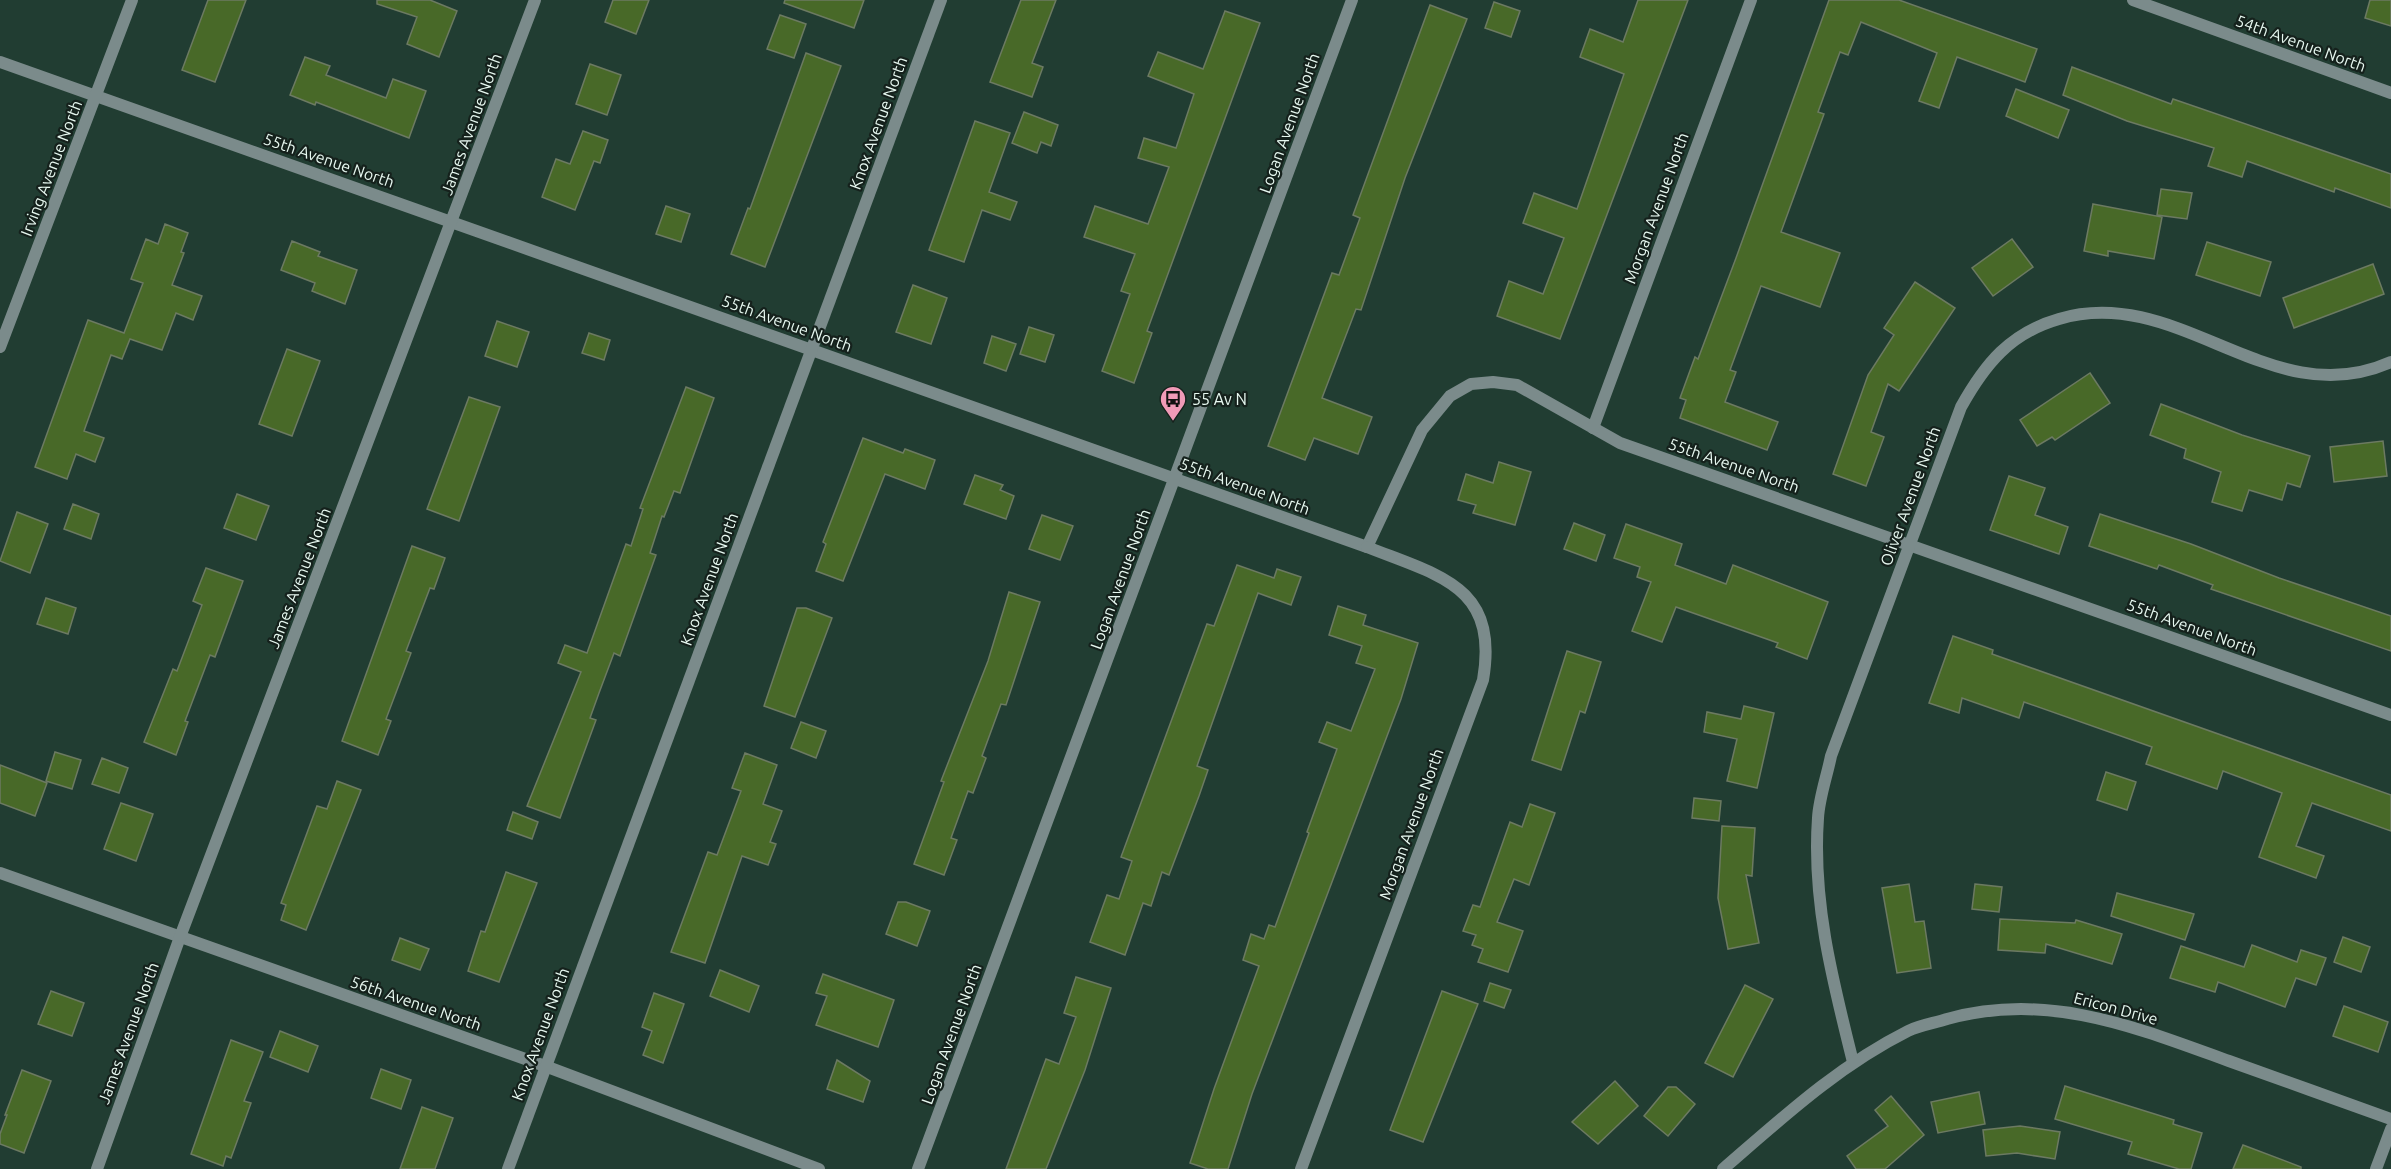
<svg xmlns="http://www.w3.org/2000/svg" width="2391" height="1169" font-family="Ubuntu,sans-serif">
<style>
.building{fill:#486928;stroke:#6c7a62;stroke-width:1.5}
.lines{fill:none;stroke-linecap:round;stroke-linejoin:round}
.street{stroke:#7b8b8b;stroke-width:12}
.labels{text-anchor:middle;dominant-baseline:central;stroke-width:4.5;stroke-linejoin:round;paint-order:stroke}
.street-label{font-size:16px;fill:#e7f8f0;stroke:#15211c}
.poi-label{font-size:16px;fill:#e7f8f0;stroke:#15211c;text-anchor:start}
</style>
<rect width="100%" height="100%" fill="#213d32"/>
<!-- building -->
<g class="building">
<path d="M208,0H246L215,82L182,70Z"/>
<path d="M377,0H430L457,11L439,57L407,44L417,17L377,4Z"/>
<path d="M613,0H649L636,34L605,22Z"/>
<path d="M785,0H864L854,28L784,3Z"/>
<path d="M1021,0H1056L1032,63L1043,67L1032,97L990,82Z"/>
<path d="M1638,0H1688L1560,339L1497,316L1509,281L1543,294L1564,238L1523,223L1534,193L1577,209L1624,74L1580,57L1590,29L1623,42Z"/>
<path d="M1829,0H1899L2037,49L2025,82L1957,57L1939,108L1919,101L1937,53L1861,22L1848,55L1840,52L1818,112L1824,114L1781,232L1840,253L1820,307L1761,286L1730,370L1736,372L1725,402L1778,422L1767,450L1680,418L1686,400L1680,398L1695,357L1698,359L1736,258Z"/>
<path d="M2370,0H2391V26L2365,18Z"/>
<path d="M1494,2L1520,11L1511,37L1485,28Z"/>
<path d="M1430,5L1467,19L1405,178L1361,310L1356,309L1322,398L1372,417L1358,454L1314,438L1305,460L1268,446L1332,273L1339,275L1360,218L1353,215Z"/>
<path d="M1225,11L1260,23L1147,331L1152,333L1134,383L1102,371L1130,294L1121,291L1135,254L1084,237L1095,206L1148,224L1169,167L1138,158L1144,138L1176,148L1194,94L1148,76L1158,52L1203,69Z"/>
<path d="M780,15L806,24L794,58L767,49Z"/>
<path d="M806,53L841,66L765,267L731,254L748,208L750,209Z"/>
<path d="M305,57L330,66L326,75L386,98L393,79L426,91L409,138L316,102L315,105L290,95Z"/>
<path d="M590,64L621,75L607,115L576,104Z"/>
<path d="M2072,67L2171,104L2173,99L2391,174V208L2335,188L2334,192L2247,161L2242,177L2208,166L2214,148L2127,121L2063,95Z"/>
<path d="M2016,89L2069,110L2058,138L2006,116Z"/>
<path d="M1024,112L1058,125L1051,146L1041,142L1037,153L1012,143Z"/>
<path d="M975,121L1010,133L989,192L1017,202L1010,220L982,210L964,262L929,250Z"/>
<path d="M583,131L608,140L600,163L594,161L575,210L542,197L556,159L570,164Z"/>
<path d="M2161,189L2192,193L2187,219L2157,215Z"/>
<path d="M2093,204L2162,217L2154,259L2108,251V256L2084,251Z"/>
<path d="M666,206L690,214L681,242L656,234Z"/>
<path d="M165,224L188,233L181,252L184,253L172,285L202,296L193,320L176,313L162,350L130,339L122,359L111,355L84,431L104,438L95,462L76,454L67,479L35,467L88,320L124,333L143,283L131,279L146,239L158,244Z"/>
<path d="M2012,239L2033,267L1993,296L1972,268Z"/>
<path d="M292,241L320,252L318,256L357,270L345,304L312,291L315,283L281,270Z"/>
<path d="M2207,242L2271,262L2260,296L2196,275Z"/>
<path d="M2373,264L2384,294L2294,328L2283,298Z"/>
<path d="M1915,282L1955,308L1899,391L1888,384L1871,432L1884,437L1866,486L1833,474L1868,375L1894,335L1884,328Z"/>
<path d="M913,285L947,298L931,344L896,332Z"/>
<path d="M497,321L529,332L517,367L485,356Z"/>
<path d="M1029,327L1054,335L1045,362L1020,354Z"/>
<path d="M589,333L610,340L604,360L582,353Z"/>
<path d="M992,336L1016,344L1006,371L984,363Z"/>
<path d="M287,349L320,361L292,436L259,424Z"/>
<path d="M2090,373L2110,403L2055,440L2052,437L2037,446L2020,420Z"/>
<path d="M686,387L714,398L680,493L674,491L664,517L662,516L650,553L656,555L620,656L614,653L599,693L590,718L596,720L560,818L527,806L581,672L558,663L565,645L587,653L626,544L631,546L643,509L640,508Z"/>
<path d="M469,397L500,407L459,521L427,509Z"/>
<path d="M2161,404L2242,435L2310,456L2300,487L2287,483L2282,500L2249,490L2242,511L2212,502L2221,472L2184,458L2186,449L2150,435Z"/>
<path d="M863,438L903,453L905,449L935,460L925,489L885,474L843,581L816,571L826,544L823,542Z"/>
<path d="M2383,441L2387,476L2334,482L2330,447Z"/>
<path d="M1499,462L1531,472L1515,525L1473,513L1476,505L1458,500L1466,474L1493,483Z"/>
<path d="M975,475L1003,485L1000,490L1014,496L1006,519L964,504Z"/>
<path d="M2009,476L2045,488L2035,515L2068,527L2059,554L1990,530Z"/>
<path d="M237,494L269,506L256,540L224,528Z"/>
<path d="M73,504L99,514L91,539L64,529Z"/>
<path d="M17,512L48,524L30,573L0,561Z"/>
<path d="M2100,514L2191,544L2279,578L2391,616V651L2211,589L2213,585L2159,565L2157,569L2089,546Z"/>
<path d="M1042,515L1073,526L1060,560L1029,549Z"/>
<path d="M1574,523L1605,535L1596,561L1564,549Z"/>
<path d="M1626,524L1682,544L1675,565L1726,584L1733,565L1828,602L1807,659L1776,647L1778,643L1676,607L1662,642L1632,631L1651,582L1637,577L1640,567L1614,558Z"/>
<path d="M412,546L445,558L434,589L430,588L406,651L411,653L386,719L391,721L378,755L342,741Z"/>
<path d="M1237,565L1274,578L1277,569L1301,577L1291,605L1258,593L1197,766L1208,770L1199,796L1169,875L1162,872L1151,906L1143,903L1125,955L1090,942L1107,895L1119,899L1132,861L1121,857L1207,624L1214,626Z"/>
<path d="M206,568L243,581L215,657L210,655L185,721L188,722L176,755L144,742L173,669L177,671L202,605L193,601Z"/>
<path d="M1009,592L1040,602L1006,705L1001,704L982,756L986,758L973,793L968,791L951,838L957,840L944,875L914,864L944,782L941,781L988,661Z"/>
<path d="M46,598L76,608L68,634L37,624Z"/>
<path d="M1338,606L1366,615L1363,625L1418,643L1401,699L1252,1094L1228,1169H1208L1190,1163L1214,1089L1259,966L1243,960L1251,934L1264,939L1269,925L1275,927L1309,833L1307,832L1337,749L1319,742L1327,722L1351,731L1375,669L1356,663L1362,646L1329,635Z"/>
<path d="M797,608H806L832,618L795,717L764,706Z"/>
<path d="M1953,636L1993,650L1992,654L2391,795V831L2312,803L2296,846L2324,856L2316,878L2259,857L2282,793L2223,771L2217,789L2146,764L2152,747L2024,702L2019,718L1962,698L1959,713L1929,703Z"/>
<path d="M1567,651L1601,662L1585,713L1580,711L1561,770L1532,760Z"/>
<path d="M1744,706L1774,713L1757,788L1727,781L1737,739L1704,732L1707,712L1741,719Z"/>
<path d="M801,722L826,731L816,758L791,748Z"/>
<path d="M55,752L81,760L72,789L46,781Z"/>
<path d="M745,753L777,765L763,804L782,811L770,842L776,844L768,865L742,856L705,963L671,952L708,852L717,855L741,791L732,788Z"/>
<path d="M102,758L128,768L119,793L92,784Z"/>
<path d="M0,765L47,783L35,816L0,803Z"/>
<path d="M2106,772L2136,782L2127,810L2097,800Z"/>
<path d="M337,781L361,790L306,930L281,920L286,905L281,903L317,806L327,809Z"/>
<path d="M1694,798L1721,801L1719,821L1692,818Z"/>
<path d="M121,803L153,814L136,861L104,849Z"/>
<path d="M1530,804L1555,813L1529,885L1514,879L1497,922L1523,931L1508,972L1478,962L1483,949L1472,945L1476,935L1463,931L1473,905L1480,907L1510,822L1522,827Z"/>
<path d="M513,812L538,822L532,839L507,830Z"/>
<path d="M1722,826L1755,828L1752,876L1746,875L1759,943L1728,949L1718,898Z"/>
<path d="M506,872L537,883L499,982L468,971L481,931L485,932Z"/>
<path d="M1909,884L1915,922L1924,921L1931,968L1897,973L1882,888Z"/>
<path d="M1975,884L2002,887L1999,912L1972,909Z"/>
<path d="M2117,893L2194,914L2185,940L2111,916Z"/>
<path d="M898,902H906L930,911L917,946L886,934Z"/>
<path d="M2000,919L2075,923L2076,920L2122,934L2112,964L2046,944L2045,953L1998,950Z"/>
<path d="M2343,937L2370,947L2361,972L2334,962Z"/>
<path d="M400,938L429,949L420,970L392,960Z"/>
<path d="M2252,945L2297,962L2301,950L2326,958L2316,985L2296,978L2285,1007L2218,982L2215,992L2170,978L2181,946L2244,967Z"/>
<path d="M720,970L759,986L749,1012L710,996Z"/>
<path d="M823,974L894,1000L878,1047L816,1025L827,996L816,993Z"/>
<path d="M1076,977L1111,988L1085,1070L1046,1169H1006L1046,1059L1059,1064L1076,1017L1064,1013Z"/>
<path d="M1490,983L1511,990L1504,1008L1484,1001Z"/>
<path d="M1745,985L1773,999L1733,1077L1705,1063Z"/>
<path d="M51,991L84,1003L72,1036L38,1024Z"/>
<path d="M1442,991L1478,1004L1423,1142L1390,1130Z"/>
<path d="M654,993L684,1004L663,1063L643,1055L652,1031L642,1027Z"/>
<path d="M2344,1006L2388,1022L2378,1052L2333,1036Z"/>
<path d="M280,1031L318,1046L308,1072L270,1057Z"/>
<path d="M231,1040L263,1052L244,1101L251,1103L231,1158L226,1156L223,1166L191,1154Z"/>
<path d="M837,1060L870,1081L863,1102L827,1089Z"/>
<path d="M381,1069L411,1080L401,1109L371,1098Z"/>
<path d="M22,1070L51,1081L24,1153L0,1144V1134L7,1115H5Z"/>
<path d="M1615,1081L1638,1106L1598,1144L1572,1122Z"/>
<path d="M2065,1086L2174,1120L2173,1124L2202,1133L2191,1169H2179L2128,1154L2132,1142L2055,1119Z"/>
<path d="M1668,1087H1676L1695,1104L1668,1136L1644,1116Z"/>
<path d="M1979,1092L1985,1124L1938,1133L1931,1102Z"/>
<path d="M1891,1096L1924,1135L1885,1169H1856L1847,1156L1888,1126L1875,1110Z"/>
<path d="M422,1107L453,1118L435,1169H400Z"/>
<path d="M2020,1126L2060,1132L2055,1159L2017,1153L1986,1156L1983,1130Z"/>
<path d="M2243,1145L2301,1167V1169H2233Z"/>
</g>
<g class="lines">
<!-- street -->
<g class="street">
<path d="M2133,0L2391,93"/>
<path d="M0,62L1367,547L1422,430L1450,396L1471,384L1493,382L1517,385L1620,443L2391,715"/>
<path d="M0,347L132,0"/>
<path d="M1593,428L1751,0"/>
<path d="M0,873L545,1066L819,1169"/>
<path d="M1853,1062C1833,982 1812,902 1818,818C1819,798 1827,776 1831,756L1961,407C1985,364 2010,333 2059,319C2179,283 2271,416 2391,362"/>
<path d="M97,1169L180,937L535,0"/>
<path d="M508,1169L941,0"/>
<path d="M918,1169L1352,0"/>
<path d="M1301,1169L1483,680C1499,586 1440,576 1367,547"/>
<path d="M1723,1169C1782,1118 1838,1066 1908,1031C1920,1025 1935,1023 1947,1019C2048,991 2135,1027 2229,1061C2283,1080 2337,1100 2391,1119"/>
<path d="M2376,1169L2391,1129"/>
</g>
</g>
<!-- icons -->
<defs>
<g id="bus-pin" transform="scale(1.35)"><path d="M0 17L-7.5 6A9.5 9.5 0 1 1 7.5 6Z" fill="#f09ab7" stroke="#15211c"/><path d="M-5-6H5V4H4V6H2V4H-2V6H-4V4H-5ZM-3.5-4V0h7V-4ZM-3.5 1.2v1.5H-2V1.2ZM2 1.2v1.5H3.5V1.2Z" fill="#111"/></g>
</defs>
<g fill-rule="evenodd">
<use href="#bus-pin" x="1173" y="399"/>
</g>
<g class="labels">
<!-- street labels -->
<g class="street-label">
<text transform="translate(2301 43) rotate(20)">54th Avenue North</text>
<text transform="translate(878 123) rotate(-70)">Knox Avenue North</text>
<text transform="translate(1289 123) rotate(-70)">Logan Avenue North</text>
<text transform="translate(471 124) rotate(-70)">James Avenue North</text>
<text transform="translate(329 160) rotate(19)">55th Avenue North</text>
<text transform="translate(51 168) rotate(-69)">Irving Avenue North</text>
<text transform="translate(1656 208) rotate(-70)">Morgan Avenue North</text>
<text transform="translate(787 323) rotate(20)">55th Avenue North</text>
<text transform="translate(1734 465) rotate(19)">55th Avenue North</text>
<text transform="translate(1245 486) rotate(20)">55th Avenue North</text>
<text transform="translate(1910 496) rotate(-70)">Oliver Avenue North</text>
<text transform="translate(299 578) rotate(-69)">James Avenue North</text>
<text transform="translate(709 579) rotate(-70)">Knox Avenue North</text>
<text transform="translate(1120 579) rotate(-70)">Logan Avenue North</text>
<text transform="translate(2192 627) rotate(20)">55th Avenue North</text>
<text transform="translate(1411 824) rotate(-70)">Morgan Avenue North</text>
<text transform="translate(416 1003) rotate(19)">56th Avenue North</text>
<text transform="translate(2116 1008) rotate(15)">Ericon Drive</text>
<text transform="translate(128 1033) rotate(-70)">James Avenue North</text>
<text transform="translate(540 1034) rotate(-70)">Knox Avenue North</text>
<text transform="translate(951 1034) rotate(-70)">Logan Avenue North</text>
</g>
<!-- poi labels -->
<g class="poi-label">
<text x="1192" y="399">55 Av N</text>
</g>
</g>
</svg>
